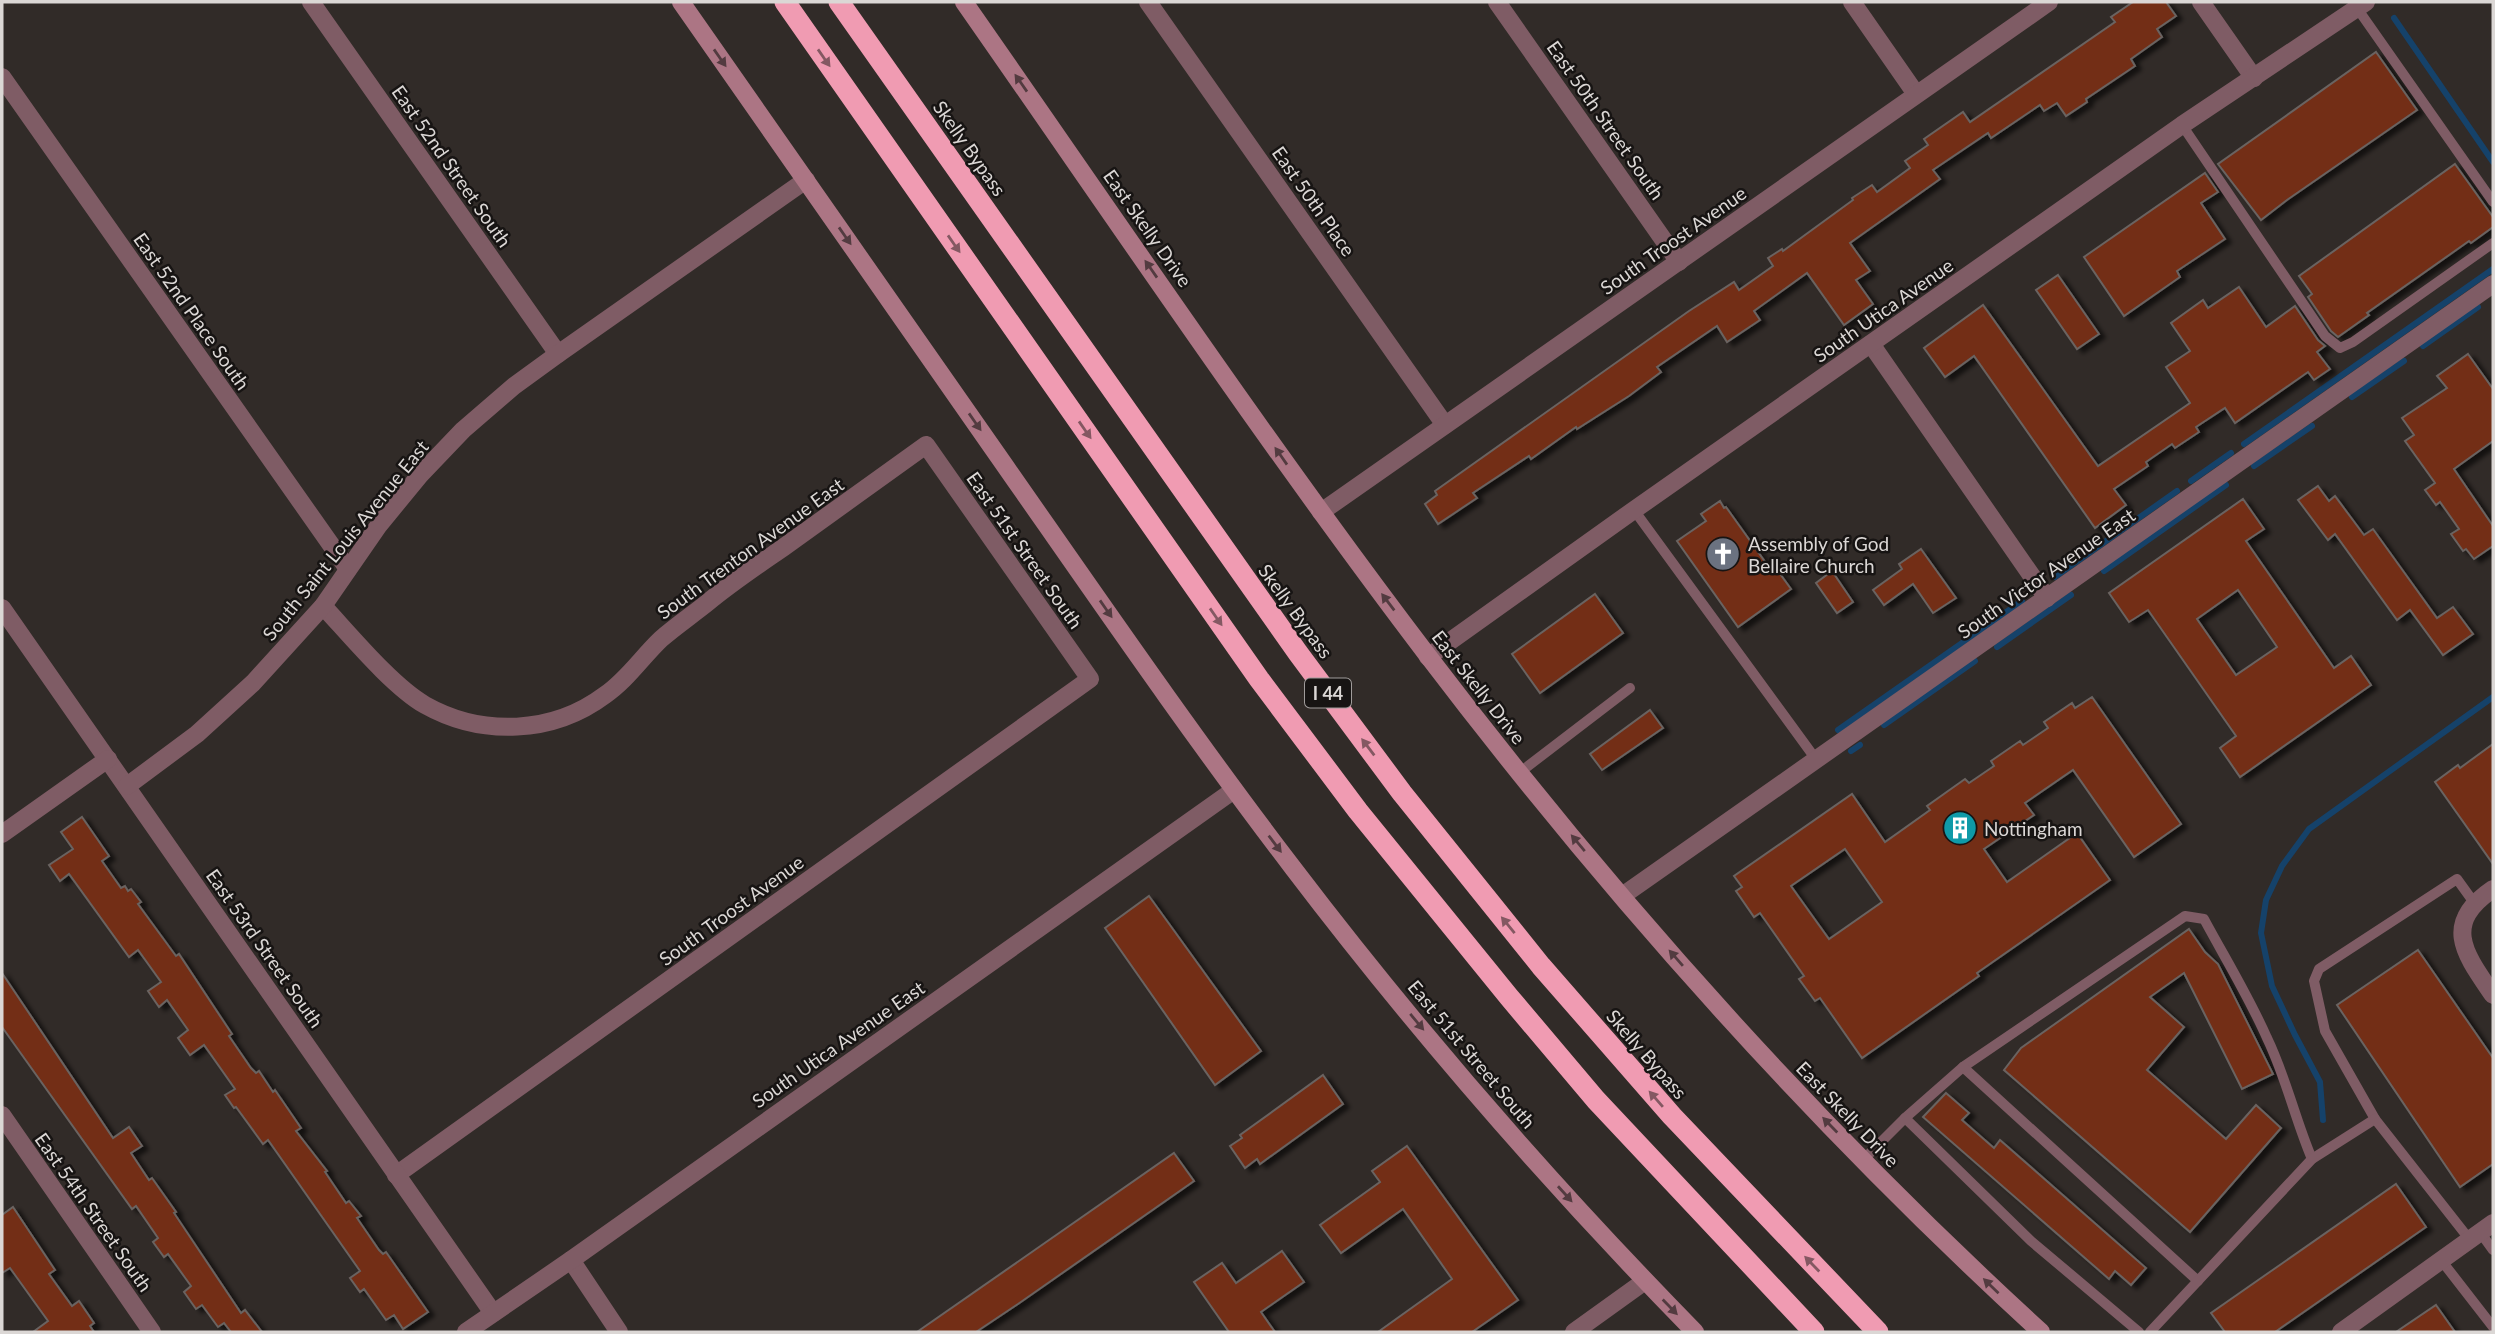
<svg xmlns="http://www.w3.org/2000/svg" width="2495" height="1334" font-family="Lato,sans-serif">
<style>
.lines{fill:none;stroke-linecap:round;stroke-linejoin:round}
.stream{stroke:#15426a;stroke-width:6}
.building{fill:#732d16;stroke:#6a6361;stroke-width:2;fill-rule:evenodd;filter:url(#shadow)}
.service{stroke:#7f5c65;stroke-width:10}
.minor{stroke:#7f5c65;stroke-width:18}
.secondary{stroke:#ac7584;stroke-width:18}
.motorway{stroke:#f09bb2;stroke-width:21}
.oneway{fill:#533b40}
.oneway2{fill:#845862}
.labels{text-anchor:middle;dominant-baseline:central;stroke-width:5;stroke-linejoin:round;paint-order:stroke}
.shield{fill:#171413;stroke:#a09c9b;stroke-width:2}
.shield-label{font-size:18px;font-weight:bold;fill:#dbd7d5}
.street-label{font-size:19px;fill:#dbd7d5;stroke:#171413}
.poi-label{font-size:19px;fill:#dbd7d5;stroke:#171413;text-anchor:start}
</style>
<defs>
<filter id="shadow"><feDropShadow dx="6" dy="3.5" stdDeviation="2" flood-color="#0009"/></filter>
</defs>
<rect width="100%" height="100%" fill="#312b28"/>
<g class="lines">
<!-- stream -->
<g class="stream">
<path d="M2394,18L2493,162"/>
<path d="M2423,346L2478,307"/>
<path d="M2352,397L2404,361"/>
<path d="M2244,444L2493,269"/>
<path d="M2254,466L2312,426"/>
<path d="M2191,481L2231,453"/>
<path d="M2104,571L2226,485"/>
<path d="M2055,577L2177,491"/>
<path d="M1997,647L2071,595"/>
<path d="M1884,725L1975,661"/>
<path d="M1838,730L2022,601"/>
<path d="M1851,751L1860,745"/>
<path d="M2323,1120L2320,1082L2295,1035L2272,986L2261,933L2266,900L2282,866L2309,829L2493,697"/>
</g>
</g>
<!-- building -->
<g class="building">
<path d="M2133,2H2166L2176,16L2157,29L2162,37L2131,59L2135,66L2086,99L2087,102L2066,116L2057,103L2044,111L2040,105L1991,138L1988,133L1933,170L1940,179L1850,243L1870,271L1856,280L1873,304L1844,325L1807,273L1754,311L1760,320L1727,342L1717,326L1657,367L1661,372L1629,396L1577,429L1576,427L1531,459L1529,456L1473,493L1477,498L1438,524L1425,504L1437,495L1435,491L1689,311L1734,282L1739,290L1773,266L1768,258L1782,249L1783,251L1853,200L1852,198L1872,185L1877,192L1910,168L1905,161L1928,145L1924,139L1963,112L1970,122L2115,22L2111,17Z"/>
<path d="M2376,52L2417,110L2287,200L2261,220L2218,164Z"/>
<path d="M2455,164L2493,217V227L2471,243L2469,241L2367,313L2369,315L2338,337L2331,331L2308,297L2312,294L2299,276Z"/>
<path d="M2205,173L2218,192L2201,203L2225,239L2177,271L2180,277L2124,316L2084,257Z"/>
<path d="M2058,275L2099,334L2077,349L2036,290Z"/>
<path d="M2239,287L2266,327L2295,306L2318,340L2325,346L2317,352L2330,369L2314,380L2308,372L2235,423L2225,408L2196,427L2199,432L2175,448L2172,444L2146,462L2148,466L2114,489L2126,505L2095,528L1974,356L1945,377L1924,348L1983,305L2098,466L2190,403L2166,367L2190,351L2171,323L2203,300L2208,308Z"/>
<path d="M2468,354L2493,389V441L2454,469L2493,526V546L2474,559L2466,549L2463,551L2451,534L2459,529L2440,502L2436,505L2425,490L2435,483L2405,441L2414,435L2402,418L2447,388L2437,376Z"/>
<path d="M2318,486L2329,501L2335,496L2364,535L2373,529L2437,618L2453,607L2473,634L2443,655L2410,610L2397,620L2335,534L2328,540L2298,500Z"/>
<path d="M2243,499L2264,529L2246,541L2334,668L2351,656L2371,685L2240,777L2220,748L2236,736L2148,610L2129,622L2109,593ZM2238,590L2277,647L2236,675L2197,619Z"/>
<path d="M1720,501L1724,508L1726,507L1771,570L1775,567L1791,589L1738,627L1677,541L1706,521L1701,514Z"/>
<path d="M1921,549L1956,598L1933,613L1913,584L1884,605L1873,590L1902,569L1899,564Z"/>
<path d="M1832,571L1853,602L1837,613L1816,583Z"/>
<path d="M1595,594L1623,633L1540,693L1512,654Z"/>
<path d="M2092,697L2181,824L2134,857L2073,770L2025,803L2034,815L1984,849L2007,882L2077,833L2110,880L1977,973L1979,976L1862,1058L1820,998L1815,1001L1799,979L1804,976L1760,913L1754,917L1736,891L1742,887L1734,876L1852,794L1885,842L1930,810L1927,806L1965,779L1969,783L1994,766L1991,761L2020,741L2023,745L2048,728L2044,722L2072,703L2075,708ZM1845,849L1882,902L1829,939L1791,886Z"/>
<path d="M1650,710L1663,728L1602,770L1590,754Z"/>
<path d="M2493,744V864L2435,782L2458,765L2460,768Z"/>
<path d="M82,817L109,856L102,861L121,888L125,886L128,891L131,889L141,902L138,904L176,956L179,954L232,1034L229,1036L251,1068L256,1073L259,1071L273,1092L275,1090L301,1128L296,1131L327,1171L325,1172L346,1203L349,1201L361,1216L357,1218L379,1250L383,1254L386,1252L428,1312L403,1329L394,1315L386,1320L364,1289L360,1292L350,1278L360,1271L268,1140L263,1144L236,1107L234,1108L225,1095L235,1089L204,1045L190,1055L178,1038L188,1030L167,1000L159,1007L148,991L161,982L138,950L129,957L69,874L60,881L49,865L73,849L61,832Z"/>
<path d="M1149,896L1261,1051L1215,1085L1105,928Z"/>
<path d="M2189,929L2205,952L2218,964L2273,1074L2242,1089L2184,973L2150,997L2184,1027L2147,1070L2226,1139L2256,1105L2281,1128L2190,1232L2004,1070L2021,1048Z"/>
<path d="M2418,950L2493,1058V1164L2460,1187L2337,1005Z"/>
<path d="M2,973L113,1138L129,1127L142,1146L131,1153L149,1180L152,1178L176,1212L174,1213L241,1313L245,1310L262,1332H231L224,1323L218,1327L202,1305L196,1309L184,1292L191,1286L168,1254L164,1257L153,1242L158,1238L136,1206L132,1209L2,1027Z"/>
<path d="M1323,1075L1343,1104L1260,1164L1257,1159L1245,1168L1230,1146L1242,1138L1240,1135Z"/>
<path d="M1946,1093L1969,1113L1962,1120L1994,1148L2000,1140L2146,1268L2131,1285L2115,1271L2109,1279L1923,1117Z"/>
<path d="M1407,1146L1518,1300L1472,1332H1378L1452,1279L1403,1209L1341,1253L1320,1225L1380,1182L1372,1171Z"/>
<path d="M1174,1153L1194,1181L1018,1304L976,1332H917Z"/>
<path d="M2396,1184L2426,1227L2275,1332H2225L2211,1313Z"/>
<path d="M13,1207L55,1270L49,1274L72,1306L79,1301L94,1323L90,1326L94,1332H33L48,1321L10,1268L2,1273V1215Z"/>
<path d="M1282,1251L1304,1282L1261,1312L1275,1332H1229L1194,1282L1222,1263L1236,1283Z"/>
<path d="M2436,1305L2455,1332H2396Z"/>
</g>
<g class="lines">
<!-- service -->
<g class="service">
<path d="M2357,8L2493,202"/>
<path d="M2182,125L2325,336L2340,348L2353,342L2493,243"/>
<path d="M1634,510L1815,758"/>
<path d="M1519,773L1630,688"/>
<path d="M1963,1067L2185,916L2204,919C2225,958 2249,997 2267,1038C2286,1077 2295,1119 2312,1159"/>
<path d="M1905,1118L1963,1067L2198,1281"/>
<path d="M2375,1119L2325,1031L2314,981L2319,969L2457,879L2475,904"/>
<path d="M1863,1160L1905,1118L2031,1241L2139,1332"/>
<path d="M2480,1232L2493,1250"/>
<path d="M2441,1260L2493,1327"/>
<path d="M2150,1332L2312,1159L2375,1119L2470,1240"/>
</g>
<!-- minor -->
<g class="minor">
<path d="M311,2L558,354"/>
<path d="M1148,2L1445,425"/>
<path d="M1497,2L1679,262"/>
<path d="M1852,2L1916,94"/>
<path d="M2201,2L2254,78"/>
<path d="M2,77L348,569"/>
<path d="M1871,344L2047,598"/>
<path d="M1321,512L2049,2"/>
<path d="M323,606C350,635 392,686 425,705C482,737 553,734 605,695C627,680 642,657 661,639C676,626 692,615 707,603C731,583 758,565 784,547C831,513 879,479 926,445L1090,679L396,1175"/>
<path d="M2,608L493,1313"/>
<path d="M1428,657L1634,510L2182,125L2366,2"/>
<path d="M127,786L197,734L253,683L323,606L379,525L420,475L463,430L514,386L558,354L806,180"/>
<path d="M2,834L108,759"/>
<path d="M2493,889C2441,924 2465,954 2493,995"/>
<path d="M1622,896L2493,284"/>
<path d="M2,1115L152,1332"/>
<path d="M571,1260L619,1332"/>
<path d="M466,1332L571,1260L1234,790"/>
<path d="M1574,1332L1645,1281"/>
<path d="M2341,1332L2493,1223"/>
</g>
<!-- secondary -->
<g class="secondary">
<path d="M681,2C785,151 890,301 994,450C1092,590 1189,732 1293,868C1417,1031 1552,1186 1695,1332"/>
<path d="M964,2C1117,221 1266,443 1428,656C1612,898 1816,1126 2041,1332"/>
</g>
<!-- motorway -->
<g class="motorway">
<path d="M785,2L1259,679L1358,811L1509,997L1596,1100L1814,1332"/>
<path d="M839,2L1298,653L1402,793L1541,966L1672,1116L1878,1332"/>
</g>
</g>
<!-- one-way arrows -->
<defs><path id="oneway-solid" d="M-6-.8H1V-3.2L6.5 0L1 3.2V.8H-6Z" transform="scale(1.75)"/></defs>
<g class="oneway">
<use href="#oneway-solid" transform="translate(720 58) rotate(55)"/>
<use href="#oneway-solid" transform="translate(1021 83) rotate(-125)"/>
<use href="#oneway-solid" transform="translate(845 236) rotate(55)"/>
<use href="#oneway-solid" transform="translate(1151 269) rotate(-125)"/>
<use href="#oneway-solid" transform="translate(975 422) rotate(55)"/>
<use href="#oneway-solid" transform="translate(1281 456) rotate(-125)"/>
<use href="#oneway-solid" transform="translate(1388 602) rotate(-127)"/>
<use href="#oneway-solid" transform="translate(1106 609) rotate(55)"/>
<use href="#oneway-solid" transform="translate(1578 843) rotate(-130)"/>
<use href="#oneway-solid" transform="translate(1275 844) rotate(53)"/>
<use href="#oneway-solid" transform="translate(1676 958) rotate(-131)"/>
<use href="#oneway-solid" transform="translate(1417 1022) rotate(50)"/>
<use href="#oneway-solid" transform="translate(1830 1125) rotate(-134)"/>
<use href="#oneway-solid" transform="translate(1565 1194) rotate(48)"/>
<use href="#oneway-solid" transform="translate(1991 1286) rotate(-136)"/>
<use href="#oneway-solid" transform="translate(1670 1307) rotate(46)"/>
</g>
<g class="oneway2">
<use href="#oneway-solid" transform="translate(824 58) rotate(55)"/>
<use href="#oneway-solid" transform="translate(954 244) rotate(55)"/>
<use href="#oneway-solid" transform="translate(1085 430) rotate(55)"/>
<use href="#oneway-solid" transform="translate(1216 617) rotate(55)"/>
<use href="#oneway-solid" transform="translate(1368 747) rotate(-127)"/>
<use href="#oneway-solid" transform="translate(1508 925) rotate(-129)"/>
<use href="#oneway-solid" transform="translate(1656 1099) rotate(-131)"/>
<use href="#oneway-solid" transform="translate(1812 1264) rotate(-134)"/>
</g>
<!-- icons -->
<defs>
<g id="church-disc" transform="scale(1.75)"><circle r="9.5" fill="#6b7280" stroke="#171413"/><path d="M-1.2-6h2.4v3.5h3.3v2.4h-3.3V6h-2.4V-.1h-3.3v-2.4h3.3Z" fill="#fff"/></g>
<g id="building-disc" transform="scale(1.75)"><circle r="9.5" fill="#0f9aa8" stroke="#171413"/><path d="M-4-6H4V6H1V3H-1V6H-4ZM-2.5-4.3h1.7v1.8h-1.7ZM.8-4.3h1.7v1.8H.8ZM-2.5-1h1.7V.8h-1.7ZM.8-1h1.7V.8H.8Z" fill="#fff"/></g>
</defs>
<g fill-rule="evenodd">
<use href="#church-disc" x="1723" y="554"/>
<use href="#building-disc" x="1960" y="828"/>
</g>
<g class="labels">
<!-- shield labels -->
<rect class="shield" x="1305" y="678.5" width="46" height="29" rx="5"/>
<g class="shield-label">
<text x="1328" y="693">I 44</text>
</g>
<!-- street labels -->
<g class="street-label">
<text transform="translate(1606 120) rotate(55)">East 50th Street South</text>
<text transform="translate(970 148) rotate(55)">Skelly Bypass</text>
<text transform="translate(452 166) rotate(55)">East 52nd Street South</text>
<text transform="translate(1314 201) rotate(55)">East 50th Place</text>
<text transform="translate(1148 228) rotate(55)">East Skelly Drive</text>
<text transform="translate(1673 240) rotate(-35)">South Troost Avenue</text>
<text transform="translate(1883 310) rotate(-35)">South Utica Avenue</text>
<text transform="translate(192 311) rotate(55)">East 52nd Place South</text>
<text transform="translate(345 540) rotate(-51)">South Saint Louis Avenue East</text>
<text transform="translate(750 548) rotate(-36)">South Trenton Avenue East</text>
<text transform="translate(1025 550) rotate(55)">East 51st Street South</text>
<text transform="translate(2046 573) rotate(-35)">South Victor Avenue East</text>
<text transform="translate(1296 611) rotate(54)">Skelly Bypass</text>
<text transform="translate(1479 687) rotate(52)">East Skelly Drive</text>
<text transform="translate(731 910) rotate(-36)">South Troost Avenue</text>
<text transform="translate(265 948) rotate(55)">East 53rd Street South</text>
<text transform="translate(838 1044) rotate(-35)">South Utica Avenue East</text>
<text transform="translate(1472 1054) rotate(50)">East 51st Street South</text>
<text transform="translate(1647 1054) rotate(49)">Skelly Bypass</text>
<text transform="translate(1848 1114) rotate(46)">East Skelly Drive</text>
<text transform="translate(94 1212) rotate(55)">East 54th Street South</text>
</g>
<!-- poi labels -->
<g class="poi-label">
<text x="1748" y="543">Assembly of God<tspan x="1748" dy="22">Bellaire Church</tspan></text>
<text x="1984" y="828">Nottingham</text>
</g>
</g>
<!-- border -->
<rect width="2495" height="1334" fill="none" stroke="#dbd7d5" stroke-width="7"/>
</svg>
